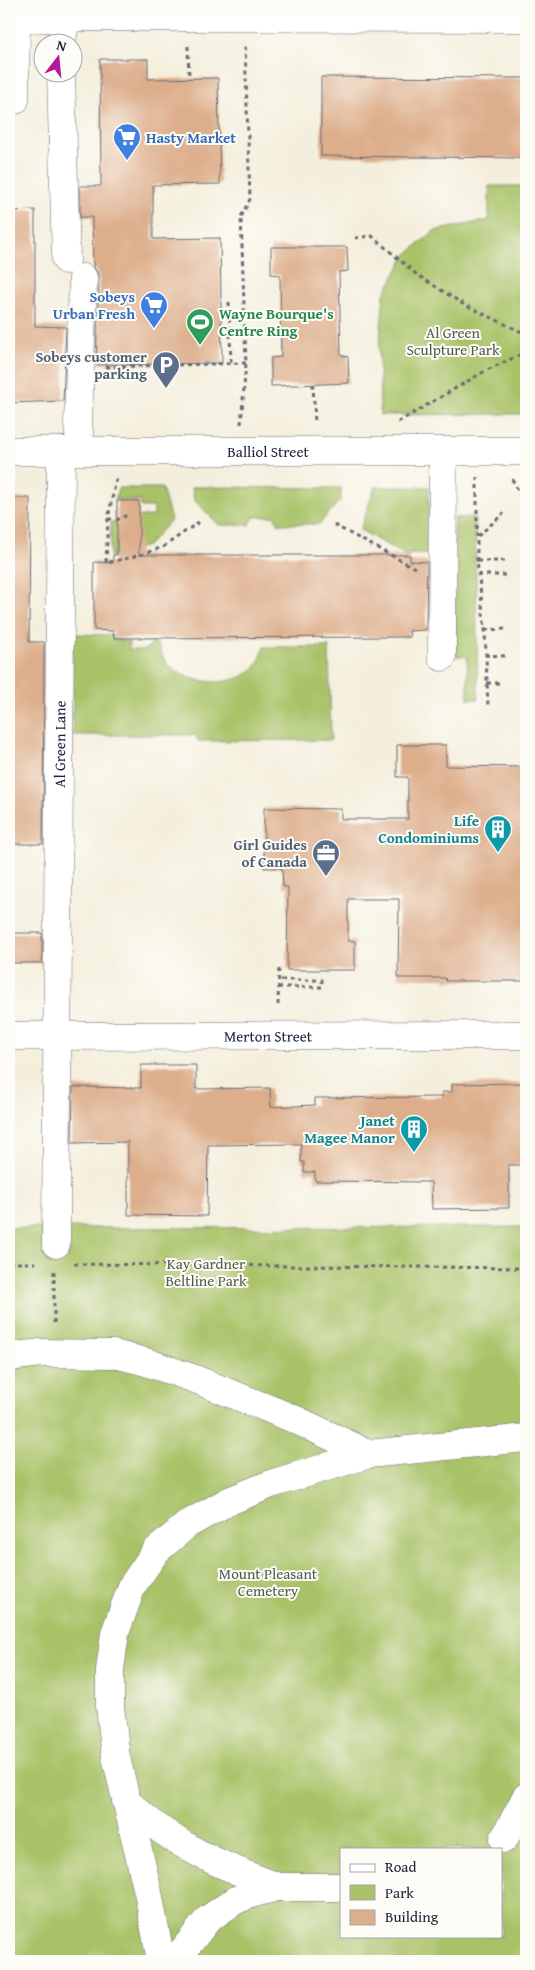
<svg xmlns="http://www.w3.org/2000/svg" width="535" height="1970" font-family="'Gentium Book Plus',serif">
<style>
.green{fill:#a9c268;stroke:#667252;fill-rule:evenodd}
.building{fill:#ddae8b}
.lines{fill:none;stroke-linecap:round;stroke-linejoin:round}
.minor-casing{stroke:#6c6a74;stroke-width:29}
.path{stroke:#6c6a74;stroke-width:3;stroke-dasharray:4 4;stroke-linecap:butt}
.minor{stroke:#fff;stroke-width:28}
.labels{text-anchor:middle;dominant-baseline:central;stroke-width:4;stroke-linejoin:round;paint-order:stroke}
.shop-label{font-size:15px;font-weight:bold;fill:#366cbe;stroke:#fdfcf7;text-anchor:start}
.leisure-label{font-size:15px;font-weight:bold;fill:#27864d;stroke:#fdfcf7;text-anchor:start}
.park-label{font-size:15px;fill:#515a4b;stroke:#fdfcf7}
.service-label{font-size:15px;font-weight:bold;fill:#4e5e75;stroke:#fdfcf7;text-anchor:end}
.street-label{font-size:15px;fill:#22223b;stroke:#fdfcf7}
.culture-label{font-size:15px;font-weight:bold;fill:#0d838f;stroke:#fdfcf7;text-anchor:end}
</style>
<rect width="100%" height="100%" fill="#fdfcf7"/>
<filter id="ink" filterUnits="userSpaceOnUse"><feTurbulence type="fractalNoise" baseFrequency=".02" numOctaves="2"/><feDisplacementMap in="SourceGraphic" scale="10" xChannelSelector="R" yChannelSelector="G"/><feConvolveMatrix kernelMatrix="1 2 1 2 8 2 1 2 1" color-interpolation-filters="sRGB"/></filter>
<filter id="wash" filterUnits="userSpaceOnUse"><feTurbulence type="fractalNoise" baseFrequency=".0096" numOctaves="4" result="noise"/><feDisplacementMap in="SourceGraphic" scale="20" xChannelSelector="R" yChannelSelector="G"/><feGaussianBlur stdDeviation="1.12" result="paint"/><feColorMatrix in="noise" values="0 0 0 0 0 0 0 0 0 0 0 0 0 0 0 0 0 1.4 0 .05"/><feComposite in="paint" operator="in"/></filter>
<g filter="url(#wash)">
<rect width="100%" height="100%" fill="#f4efdd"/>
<!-- green -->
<g class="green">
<path d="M489,186H526V414L380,415L379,351L384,294L406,255L434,231L489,220Z"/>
<path d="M192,487L341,488V499L319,524H279L274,516L254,517L249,525H219L194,500Z"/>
<path d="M375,487H429V554H403L360,530Z"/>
<path d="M118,488H162L171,520L147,546L110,557L111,522L125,521L127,517L154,516V507H141L140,500H115Z"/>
<path d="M475,517L478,699H468L467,656H456L454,518Z"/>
<path d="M72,634L112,635L113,639L129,642V650H145L153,643L158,644C161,651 163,660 168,665C190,686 241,690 259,662C261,658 262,651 264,647H329L331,740L198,741L196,735H73Z"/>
<path d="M526,1227V1961H9V1228ZM341,1849H501V1936H341Z"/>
</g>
<g id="blocks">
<!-- building -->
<g class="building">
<path d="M100,59H148V79L218,78L220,184L153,185V239L220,238L222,363L96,365L99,279L97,271L93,267L92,217H80V186H101Z"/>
<path d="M321,77L526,78V158L321,156Z"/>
<path d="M35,210V326L66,327L63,401L9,403V211Z"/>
<path d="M271,247H347L348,271L339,272L341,355L348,357L349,383L271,386V358L281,357L280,275L271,274Z"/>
<path d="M9,498H30L29,642H44L43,844H9Z"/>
<path d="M117,501H139V555H410V561L427,562L426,630L409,631L410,637L114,638L113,631L94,630V562L113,563V555H117Z"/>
<path d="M397,745H446V766L526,767V981H446L445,978H398L399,899H348V941H355V970H287L288,887H283L282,868H264V808L341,809V819H408V777H397Z"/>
<rect x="9" y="933" width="33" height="30"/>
<path d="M141,1065H196V1089L270,1088L271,1107L315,1105V1098L442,1097V1092H452V1084L526,1083V1165H509V1208L432,1209L431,1182L315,1181V1172H304V1162H301V1144L208,1145L207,1216L128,1215V1142L72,1143L73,1087L141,1088Z"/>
</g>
</g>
</g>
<g filter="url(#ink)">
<use href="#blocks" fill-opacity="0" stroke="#6c6a74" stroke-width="1"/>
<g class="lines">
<!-- minor casing -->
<g class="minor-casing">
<g id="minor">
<path d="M9,20L68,17L526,18"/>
<path d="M61,42L69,9"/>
<path d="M61,72L66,260"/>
<path d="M15,100L16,19"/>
<path d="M81,450L78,424L83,278"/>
<path id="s1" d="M9,451H526"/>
<path d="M442,657L443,451"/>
<path id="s2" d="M9,1036L526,1035"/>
<path id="s3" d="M56,1244L61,451"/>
<path d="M9,1357L41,1353L114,1354L146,1362L195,1379L294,1419L369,1454"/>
<path d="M126,1801C175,1847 217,1864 278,1887"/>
<path d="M504,1839L526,1797"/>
<path d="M161,1961L148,1892L116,1757L110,1707V1670L115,1633L132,1586L156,1551L188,1524L229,1501L271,1484L369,1454L526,1438"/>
<path d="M175,1961L208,1919L236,1900L251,1894L278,1887H341"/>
</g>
</g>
<!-- path -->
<g class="path">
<path d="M188,46L189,79"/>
<path d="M355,238L372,236L416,274L463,304L526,334"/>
<path d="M229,302L231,364"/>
<path d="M222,334H230"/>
<path d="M106,367L246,363"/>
<path d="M313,384L315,423"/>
<path d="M398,422L485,371L526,352"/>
<path d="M241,424L246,363L241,217L250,199L245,46"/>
<path d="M477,477V561L485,630L488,706"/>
<path d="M116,479L108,519L106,563L137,556L163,547L199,522"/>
<path d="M512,479L526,506"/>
<path d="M108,519H122L126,515"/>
<path d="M334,525L415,568"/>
<path d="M478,536L504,513"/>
<path d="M477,561H506"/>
<path d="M478,575H505"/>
<path d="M485,630L505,629"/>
<path d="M485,655L506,656"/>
<path d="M487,683H503"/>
<path d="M278,987H322V980H279"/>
<path d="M278,1005L279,966"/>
<path d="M9,1263H36"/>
<path d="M74,1264L526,1268"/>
<path d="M54,1271V1325"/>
</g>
<!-- minor -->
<use href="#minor" class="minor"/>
</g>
</g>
<!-- icons -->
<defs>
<g id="supermarket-pin" transform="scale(1.4375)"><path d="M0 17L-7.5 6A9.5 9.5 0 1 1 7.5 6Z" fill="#3f7fe0" stroke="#fdfcf7"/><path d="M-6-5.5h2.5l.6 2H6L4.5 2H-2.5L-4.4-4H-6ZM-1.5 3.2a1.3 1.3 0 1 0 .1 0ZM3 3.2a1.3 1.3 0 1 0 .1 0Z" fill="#fff"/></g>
<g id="stadium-pin" transform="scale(1.4375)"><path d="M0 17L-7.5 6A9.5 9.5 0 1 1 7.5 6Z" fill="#2e9e5b" stroke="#fdfcf7"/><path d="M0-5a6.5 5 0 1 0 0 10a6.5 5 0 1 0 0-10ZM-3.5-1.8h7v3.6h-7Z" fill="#fff"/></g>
<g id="parking-pin" transform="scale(1.4375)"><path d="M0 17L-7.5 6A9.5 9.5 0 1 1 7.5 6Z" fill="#5c6f8a" stroke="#fdfcf7"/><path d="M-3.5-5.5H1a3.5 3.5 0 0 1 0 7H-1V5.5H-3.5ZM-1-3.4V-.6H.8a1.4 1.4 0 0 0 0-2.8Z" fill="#fff"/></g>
<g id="building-pin" transform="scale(1.4375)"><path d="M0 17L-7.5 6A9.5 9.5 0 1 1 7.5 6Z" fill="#0f9aa8" stroke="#fdfcf7"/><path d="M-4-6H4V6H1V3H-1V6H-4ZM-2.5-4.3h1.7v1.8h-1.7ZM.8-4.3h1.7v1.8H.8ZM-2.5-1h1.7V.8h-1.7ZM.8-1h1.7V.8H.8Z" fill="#fff"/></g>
<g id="office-pin" transform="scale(1.4375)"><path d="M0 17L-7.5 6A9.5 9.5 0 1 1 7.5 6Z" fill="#5c6f8a" stroke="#fdfcf7"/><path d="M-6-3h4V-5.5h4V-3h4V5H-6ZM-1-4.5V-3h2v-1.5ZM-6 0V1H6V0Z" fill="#fff"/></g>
</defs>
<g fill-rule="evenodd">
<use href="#supermarket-pin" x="127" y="137"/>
<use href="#supermarket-pin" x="154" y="305"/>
<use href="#stadium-pin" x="200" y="322"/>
<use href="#parking-pin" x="166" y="365"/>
<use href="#building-pin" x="498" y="829"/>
<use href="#office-pin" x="326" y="853"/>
<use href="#building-pin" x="414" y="1129"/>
</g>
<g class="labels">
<!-- shop labels -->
<g class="shop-label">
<text x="146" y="137">Hasty Market</text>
<text x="135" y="296" text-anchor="end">Sobeys<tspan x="135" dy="17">Urban Fresh</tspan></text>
</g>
<!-- leisure labels -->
<g class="leisure-label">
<text x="219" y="313">Wayne Bourque's<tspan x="219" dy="17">Centre Ring</tspan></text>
</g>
<!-- park labels -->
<g class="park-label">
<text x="453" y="332">Al Green<tspan x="453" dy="17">Sculpture Park</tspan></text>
<text x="206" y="1263">Kay Gardner<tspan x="206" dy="17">Beltline Park</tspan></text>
<text x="268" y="1573">Mount Pleasant<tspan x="268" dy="17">Cemetery</tspan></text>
</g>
<!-- service labels -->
<g class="service-label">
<text x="147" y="356">Sobeys customer<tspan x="147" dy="17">parking</tspan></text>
<text x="307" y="844">Girl Guides<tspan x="307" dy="17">of Canada</tspan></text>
</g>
<!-- street labels -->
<g class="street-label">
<text stroke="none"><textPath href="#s1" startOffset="259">Balliol Street</textPath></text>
<text stroke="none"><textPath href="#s3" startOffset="500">Al Green Lane</textPath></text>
<text stroke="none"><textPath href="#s2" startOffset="259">Merton Street</textPath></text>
</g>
<!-- culture labels -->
<g class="culture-label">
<text x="479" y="820">Life<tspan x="479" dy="17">Condominiums</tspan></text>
<text x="395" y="1120">Janet<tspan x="395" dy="17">Magee Manor</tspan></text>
</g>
</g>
<!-- margin -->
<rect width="535" height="1970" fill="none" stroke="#fdfcf7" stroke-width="30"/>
<!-- legend -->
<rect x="340" y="1848" width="162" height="90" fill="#fdfcf7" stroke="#a5a5ac"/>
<rect x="350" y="1864" width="25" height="8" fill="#ffffff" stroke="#a5a5ac"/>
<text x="385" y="1872" font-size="15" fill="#22223b">Road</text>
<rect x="350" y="1885" width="25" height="15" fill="#a9c268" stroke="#a5a5ac"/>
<text x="385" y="1898" font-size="15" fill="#22223b">Park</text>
<rect x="350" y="1910" width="25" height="15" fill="#ddae8b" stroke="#a5a5ac"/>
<text x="385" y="1922" font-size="15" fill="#22223b">Building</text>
<!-- north arrow -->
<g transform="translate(58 58) rotate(16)"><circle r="24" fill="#fdfcf7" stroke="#a5a5ac"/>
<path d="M0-4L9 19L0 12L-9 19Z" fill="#b5179e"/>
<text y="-8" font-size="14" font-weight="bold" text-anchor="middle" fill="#22223b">N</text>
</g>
</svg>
